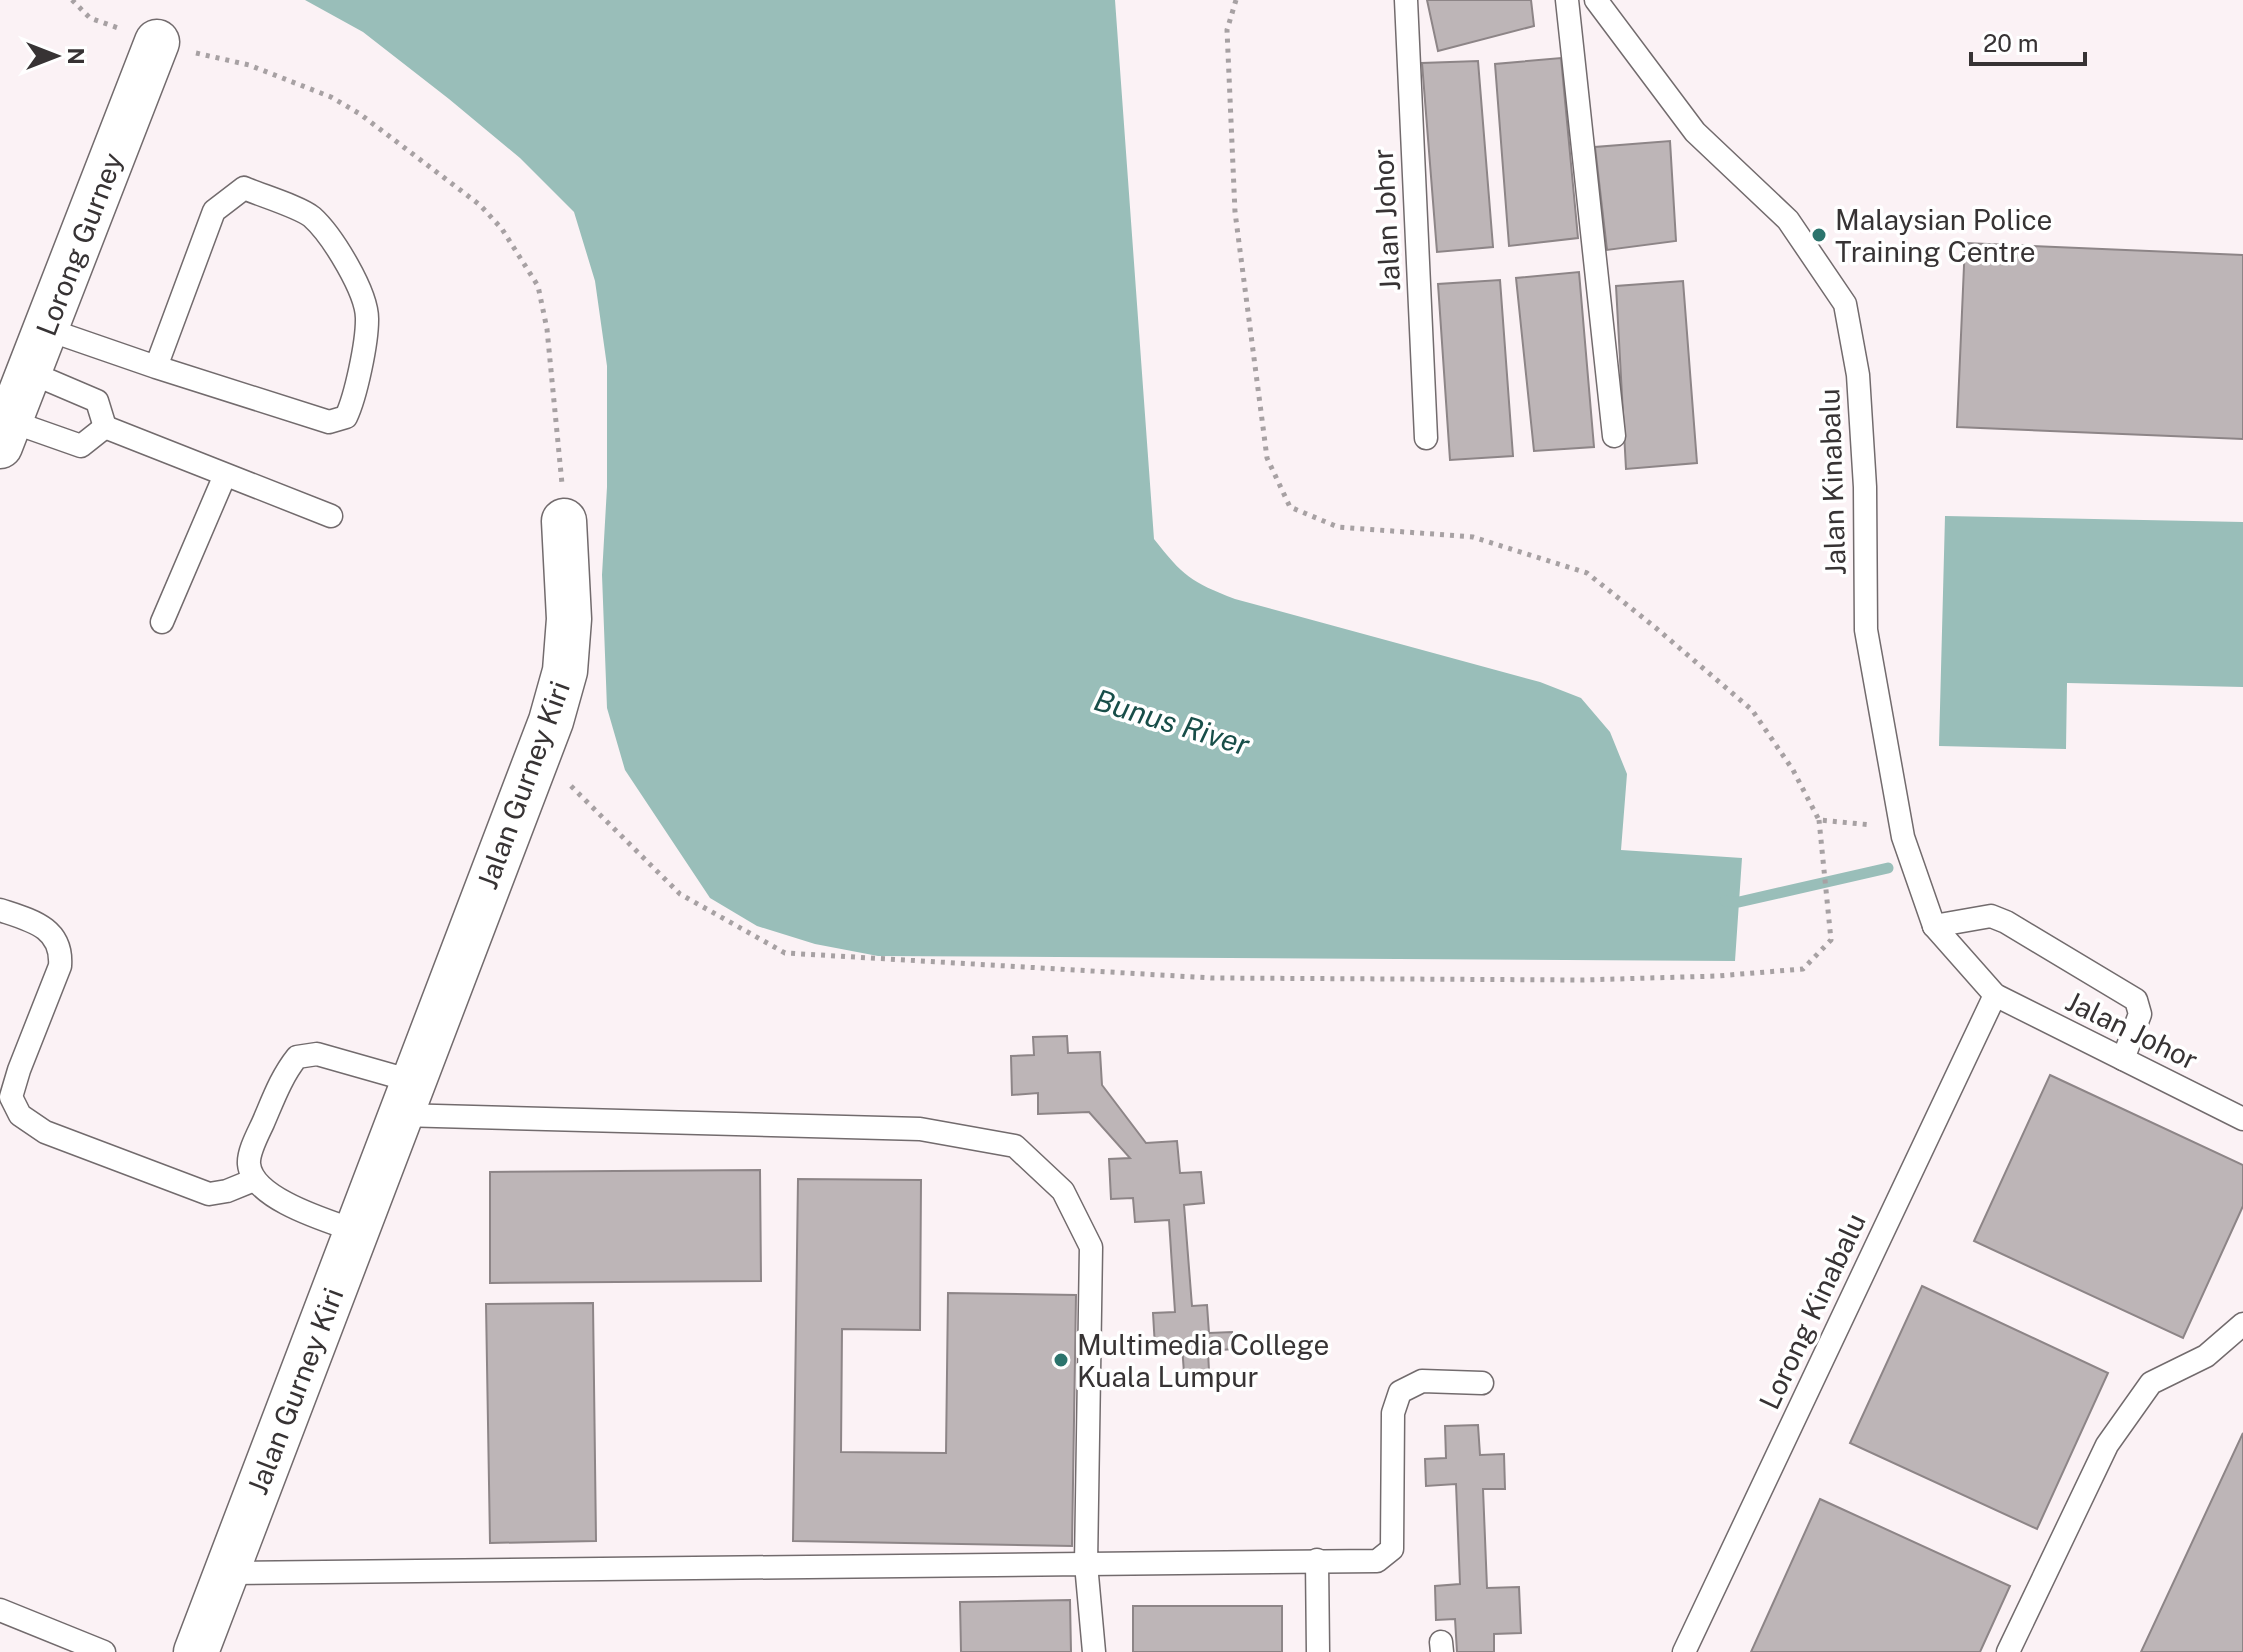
<svg xmlns="http://www.w3.org/2000/svg" width="2243" height="1652" font-family="'Public Sans',sans-serif">
<style>
.water{fill:#99beb9}
.lines{fill:none;stroke-linecap:round;stroke-linejoin:round}
.stream{stroke:#99beb9;stroke-width:11}
.building{fill:#bdb5b7;stroke:#8d8587;stroke-width:2}
.lane-casing{stroke:#726b6d;stroke-width:25}
.street-casing{stroke:#726b6d;stroke-width:47}
.path{stroke:#a7a1a3;stroke-width:5;stroke-dasharray:4 6;stroke-linecap:butt}
.lane{stroke:#fff;stroke-width:22}
.street{stroke:#fff;stroke-width:44}
.poi-dot{fill:#2b736c;stroke:#fff;stroke-width:3}
.labels{text-anchor:middle;dominant-baseline:central;stroke-width:7;stroke-linejoin:round;paint-order:stroke}
.poi-label{font-size:28px;fill:#373334;stroke:#fff;text-anchor:start}
.street-label{font-size:28px;fill:#373334;stroke:#fff}
.water-label{font-size:30px;font-style:italic;fill:#184e49;stroke:#fff}
</style>
<rect width="100%" height="100%" fill="#fbf2f5"/>
<!-- water -->
<g class="water">
<path d="M305,0H1115L1154,539C1183,576 1191,582 1235,599L1540,682L1581,698L1610,732L1627,774L1621,850L1742,858L1735,961L878,956L815,944L757,926L710,898L625,770L607,708L602,575L607,487V366L595,281L574,212L520,158L449,99L363,32Z"/>
<path d="M1945,516L2243,522V687L2067,683L2066,749L1939,746Z"/>
</g>
<g class="lines">
<!-- stream -->
<path class="stream" d="M1725,901L1739,902L1888,868"/>
</g>
<!-- building -->
<g class="building">
<path d="M1427,0H1531L1534,26L1438,51Z"/>
<path d="M1561,58L1578,238L1509,246L1495,64Z"/>
<path d="M1478,61L1493,247L1437,252L1422,63Z"/>
<path d="M1670,141L1676,241L1607,250L1595,147Z"/>
<path d="M1965,243L2243,255V439L1957,427Z"/>
<path d="M1579,272L1594,447L1534,451L1516,278Z"/>
<path d="M1500,280L1513,456L1450,460L1438,284Z"/>
<path d="M1683,281L1697,463L1626,469L1616,286Z"/>
<path d="M1067,1036L1068,1053L1100,1052L1102,1085L1146,1143L1177,1141L1180,1173L1201,1172L1204,1203L1184,1205L1192,1306L1207,1305L1209,1333L1232,1332L1233,1349L1208,1351L1209,1371L1184,1373L1182,1345L1155,1347L1153,1313L1175,1312L1169,1220L1135,1222L1133,1198L1111,1199L1109,1159L1130,1158L1089,1112L1038,1114V1093L1012,1095L1011,1056L1034,1055L1033,1037Z"/>
<path d="M2050,1075L2243,1165V1206L2183,1338L1974,1241Z"/>
<path d="M760,1170L761,1281L490,1283V1172Z"/>
<path d="M798,1179L921,1180L920,1330L842,1329L841,1452L946,1453L948,1293L1076,1295L1072,1546L793,1541Z"/>
<path d="M1922,1286L2108,1373L2037,1529L1850,1443Z"/>
<path d="M593,1303L596,1541L490,1543L486,1304Z"/>
<path d="M1478,1425L1480,1455L1504,1454L1505,1489H1483L1487,1588L1519,1587L1521,1633L1494,1634V1652H1457L1455,1619L1436,1620L1435,1586L1460,1584L1456,1484L1426,1486L1425,1459L1446,1458L1445,1426Z"/>
<path d="M2243,1433V1652H2141Z"/>
<path d="M1820,1499L2010,1586L1980,1652H1751Z"/>
<path d="M1070,1600L1071,1652H961L960,1602Z"/>
<rect x="1133" y="1606" width="149" height="46"/>
</g>
<g class="lines">
<!-- lane casing -->
<g class="lane-casing">
<g id="lane">
<path d="M1406,0L1426,438"/>
<path d="M1567,0L1614,436"/>
<path d="M1596,0L1695,132L1788,220L1845,304L1858,375L1865,487L1866,630L1903,837L1934,926L1995,995L2243,1119"/>
<path d="M46,329L156,367L214,211L244,188C260,195 300,207 312,217C332,235 368,293 367,320C367,343 356,396 346,417L329,422L156,367"/>
<path d="M29,372L97,401L105,427"/>
<path d="M10,421L81,446L105,427"/>
<path d="M105,427L331,516"/>
<path d="M162,622L225,475"/>
<path d="M0,910C30,920 63,927 60,966L19,1070L11,1097L20,1115L45,1132L209,1194L227,1191L254,1180"/>
<path d="M1934,926L1991,916L2006,922L2136,1000L2140,1014L2123,1059"/>
<path d="M400,1115L920,1129L1015,1146L1063,1191L1091,1247L1086,1564L1377,1561L1392,1549L1393,1413L1400,1392L1422,1381L1482,1383"/>
<path d="M356,1231C328,1221 252,1199 249,1164C248,1152 258,1134 263,1123C273,1100 281,1077 297,1057L317,1054L412,1081"/>
<path d="M1317,1560L1318,1652"/>
<path d="M226,1573L1086,1564L1094,1652"/>
<path d="M0,1610L104,1652"/>
<path d="M1441,1642L1442,1652"/>
<path d="M1684,1652L1995,995"/>
<path d="M2008,1652L2107,1445L2151,1383L2206,1356L2243,1324"/>
</g>
</g>
<!-- street casing -->
<g class="street-casing">
<g id="street">
<path d="M0,446L157,42"/>
<path d="M196,1652L551,721L565,671L569,619L564,521"/>
</g>
</g>
<!-- path -->
<g class="path">
<path d="M72,0L90,18L121,29"/>
<path d="M1236,0L1227,30L1235,212L1267,458L1290,507L1338,527L1473,537L1587,573L1656,628L1752,710L1793,770L1819,820L1872,825"/>
<path d="M196,53L249,65L331,97L360,114L480,205L502,229L538,286L547,329L562,484"/>
<path d="M571,786L680,894L785,953L1212,978L1583,980L1717,976L1803,969L1831,940L1819,820"/>
</g>
<!-- lane -->
<use href="#lane" class="lane"/>
<!-- street -->
<use href="#street" class="street"/>
</g>
<!-- markers -->
<g class="poi-dot">
<circle cx="1819" cy="235" r="8"/>
<circle cx="1061" cy="1360" r="8"/>
</g>
<g class="labels">
<!-- poi labels -->
<g class="poi-label">
<text x="1835" y="219">Malaysian Police<tspan x="1835" dy="32">Training Centre</tspan></text>
<text x="1077" y="1344">Multimedia College<tspan x="1077" dy="32">Kuala Lumpur</tspan></text>
</g>
<!-- street labels -->
<g class="street-label">
<text transform="translate(1386 220) rotate(-93)">Jalan Johor</text>
<text transform="translate(79 244) rotate(-69)">Lorong Gurney</text>
<text transform="translate(1832 482) rotate(-92)">Jalan Kinabalu</text>
<text transform="translate(523 785) rotate(-70)">Jalan Gurney Kiri</text>
<text transform="translate(2132 1030) rotate(26)">Jalan Johor</text>
<text transform="translate(1812 1311) rotate(-65)">Lorong Kinabalu</text>
<text transform="translate(295 1391) rotate(-69)">Jalan Gurney Kiri</text>
</g>
<!-- water labels -->
<g class="water-label">
<text transform="translate(1172 722) rotate(17)">Bunus River</text>
</g>
</g>
<!-- north arrow -->
<g transform="translate(56 56) rotate(90)" stroke="#ffffff" stroke-width="6" paint-order="stroke">
<path d="M0-6L14 30L0 20L-14 30Z" fill="#373334"/>
<text y="-12" font-size="22" font-weight="bold" text-anchor="middle" fill="#373334">N</text>
</g>
<!-- scale -->
<path d="M1971 52v12h114v-12" fill="none" stroke="#373334" stroke-width="4"/>
<text x="1983" y="52" font-size="24" fill="#373334" stroke="#ffffff" stroke-width="6" paint-order="stroke">20 m</text>
</svg>
